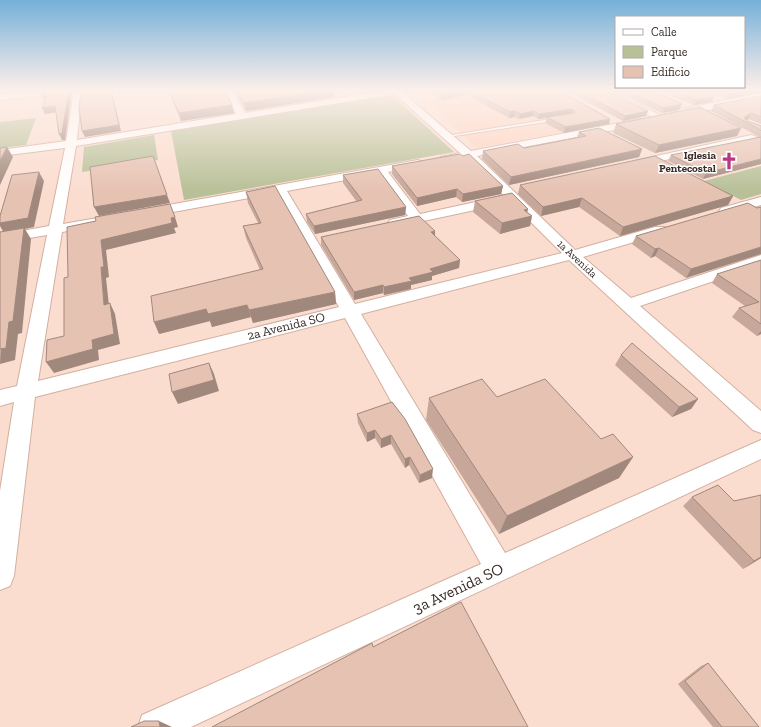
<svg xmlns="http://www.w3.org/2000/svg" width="761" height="727" font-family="'Zilla Slab',serif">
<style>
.built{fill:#ffd2be}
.green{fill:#b7c097}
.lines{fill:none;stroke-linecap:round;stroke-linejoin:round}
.lane-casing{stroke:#d3af9f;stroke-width:2}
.street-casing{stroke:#d3af9f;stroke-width:2}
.lane{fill:#fff;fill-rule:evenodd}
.street{fill:#fff;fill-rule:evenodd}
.wall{fill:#c6a799}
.shaded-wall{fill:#a1887d}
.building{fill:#e6c2b2;stroke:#a1887d}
.labels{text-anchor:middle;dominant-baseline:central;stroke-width:3;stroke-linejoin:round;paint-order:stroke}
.far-poi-label{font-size:11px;font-weight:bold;fill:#392b25;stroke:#fff;text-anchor:end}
.far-street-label{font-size:11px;fill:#392b25;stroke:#fff}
.street-label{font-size:13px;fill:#392b25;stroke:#fff}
.near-street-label{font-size:16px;fill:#392b25;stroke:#fff}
</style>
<rect width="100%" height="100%" fill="#fbddd0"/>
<!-- built -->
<path class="built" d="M446,90L607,124L476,148L420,94Z"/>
<!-- green -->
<g class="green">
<path d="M392,95L454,152L184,200L171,131Z"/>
<path d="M36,118L26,145L0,148V122Z"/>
<path d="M154,135L158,160L82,172L84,147Z"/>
<path d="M761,166V194L741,200L704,181Z"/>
</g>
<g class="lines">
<!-- lane casing -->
<g class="lane-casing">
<path id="lane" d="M557,118L559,120L448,137L446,136Z"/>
</g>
<!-- street casing -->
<g class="street-casing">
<g id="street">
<path d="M39,90H68L64,93L0,100V94Z"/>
<path d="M74,90H82L77,140L236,114L224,90H232L245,113L388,90H409L403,93L471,151L640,119L643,120L645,122L643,124L640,125L477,156L575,250L655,227H665L667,230L665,233L583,257L631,298L761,255V265L640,306L761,411V433L753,430L569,260L361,314L505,553L761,440V459L191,727H138L142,715L481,564L345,318L35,397L14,576L10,586L0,590V491L14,402L0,406V390L17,386L47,235L0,243V235L49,226L65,148L0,156V150L66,141ZM395,94L460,153L441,157L439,159L441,161L445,162L466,158L562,253L355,304L287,191L378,174L408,216L390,220L388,223L390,226L395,227L499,205L505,201L499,197L420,214L388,172L422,165L424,163L418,160L146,209L141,210L139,213L141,216L146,217L276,193L339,307L38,381L62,232L103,225L108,224L110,221L108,218L103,217L63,224L76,146Z"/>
<path d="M597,90H608L664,117L662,119H656Z"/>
<path d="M761,93V99L678,116L673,113L678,110Z"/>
<path d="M751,135L755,136L756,138L755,140L634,167L628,164L634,161Z"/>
<path d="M761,197V205L726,215L721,214L719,211L721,208Z"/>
</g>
</g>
<!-- lane -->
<use href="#lane" class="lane"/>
<!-- street -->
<use href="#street" class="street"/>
</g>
<!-- wall -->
<g class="wall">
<path d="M168,90H225L232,105L234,113L181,121Z"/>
<path d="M234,90H334V97L246,111Z"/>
<path d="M427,90H558L610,119L609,124L564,133L545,123L547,118L538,119L533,116L519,119L514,117L509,118L467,95L442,100Z"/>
<path d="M565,90H605L648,111L646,116L623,121Z"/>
<path d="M612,90H650L679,110L662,113Z"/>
<path d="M657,90H697L712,102L694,105Z"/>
<path d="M703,90H761L727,99Z"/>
<path d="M761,96V124L749,119L746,120L747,121L761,126V164L703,179L668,161L671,155L759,138L756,135L711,111L714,105Z"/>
<path d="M616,124L741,128L737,136L655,153L613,133Z"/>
<path d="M579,132L642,149L639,157L509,185L482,159L483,151L524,148L577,137Z"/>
<path d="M392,166L503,186L501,194L462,202L456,197L417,206L392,174Z"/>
<path d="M343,175L406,207L405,215L315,234L307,222L306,214L357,202L343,183Z"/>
<path d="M520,185L733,196L728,205L620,236L579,207L541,216L518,194Z"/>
<path d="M246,192L335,292L336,304L253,323L251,317L212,327L210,321L159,334L260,270L246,238L243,226L258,223L248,203Z"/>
<path d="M475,201L528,209L527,212L532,216L530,226L500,234L473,212Z"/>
<path d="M757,208L686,278L655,256L651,258L632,244L636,236Z"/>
<path d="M435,236L460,260L459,268L432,276V280L411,285V289L384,295L383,293L354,300L321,245V237Z"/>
<path d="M761,260V334L757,336L732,317L739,308L745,306L712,283L717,274Z"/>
<path d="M621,355L698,399L691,409L672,417L615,365Z"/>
<path d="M497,397L601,439L633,457L619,478L499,534L426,420L429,398Z"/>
<path d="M392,402L432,478L419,483L409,465L405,468L391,444L381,448L375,438L367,442L358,423L357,414Z"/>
<path d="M761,495V558L743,569L683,506L692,497L734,501Z"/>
<path d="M708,663L759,727H713L678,684L701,666Z"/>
</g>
<!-- shaded-wall -->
<g class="shaded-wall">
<path d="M3,90H23L4,92Z"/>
<path d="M69,90H72L65,140H62L59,134Z"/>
<path d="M111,90H114L112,91L121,131L85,137L82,131Z"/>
<path d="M330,90H334V97L246,111L244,103Z"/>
<path d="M468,90L467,95L442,100L443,95Z"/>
<path d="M749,90H761V92L727,99L730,94Z"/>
<path d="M47,94L49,99L44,100L41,95Z"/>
<path d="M714,97L712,102L694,105L696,100Z"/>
<path d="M682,104L679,110L662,113L664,108Z"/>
<path d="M232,105L234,113L181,121L179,113Z"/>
<path d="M55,106L58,112L45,114L42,108Z"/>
<path d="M572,109L571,114L538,119L539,114Z"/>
<path d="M515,111L514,117L509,118L510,112Z"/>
<path d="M534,111L533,116L519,119L520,114Z"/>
<path d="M648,111L646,116L623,121L625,116Z"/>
<path d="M751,113L749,119L744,121V118Z"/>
<path d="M610,119L609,124L564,133L565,127Z"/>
<path d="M741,128L737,136L655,153L659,145Z"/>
<path d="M7,147L13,157L0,185V161Z"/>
<path d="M642,149L639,157L509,185L511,177Z"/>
<path d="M761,159V164L703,179L706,173Z"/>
<path d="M39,172L44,181L34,227L25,229L31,239L22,333L18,334L15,360L0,364L4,233L0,226V223Z"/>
<path d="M503,186L501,194L462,202L463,194Z"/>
<path d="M457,189L456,197L417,206V198Z"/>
<path d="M167,195L170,203L99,216L94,207Z"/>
<path d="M733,196L728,205L620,236L623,227Z"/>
<path d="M582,198L579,207L541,216L543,207Z"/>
<path d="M406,207L405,215L315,234L314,226Z"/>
<path d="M528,209L526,217L532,216L530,226L500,234L502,223L524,210Z"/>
<path d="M175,217L178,227L174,228L176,233L106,250L109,277L106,278L110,315L104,305L101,267V240Z"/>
<path d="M435,231V239L431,232Z"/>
<path d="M761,247V254L686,278L691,269Z"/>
<path d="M659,248L655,256L651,258L655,249Z"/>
<path d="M460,260L459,268L432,276V280L411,285V289L384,295V287L430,269Z"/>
<path d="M383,285V293L354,300V292Z"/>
<path d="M335,292L336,304L253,323L249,310Z"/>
<path d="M110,303L115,314L120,344L98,350L99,360L54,373L46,362L92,340Z"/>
<path d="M247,305L251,317L212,327L210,321L159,334L154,322L206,309Z"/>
<path d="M761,331V334L757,336Z"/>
<path d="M209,363L214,374L219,391L178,404L172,392Z"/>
<path d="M698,399L691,409L672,417L679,407Z"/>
<path d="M375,430V438L367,442V433Z"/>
<path d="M391,435V444L381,448V439Z"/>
<path d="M410,457L409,465L405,468V459Z"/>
<path d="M633,457L619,478L499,534L507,516Z"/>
<path d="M433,469L432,478L419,483L420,475Z"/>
<path d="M761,557V558L743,569L754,561Z"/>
<path d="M159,721L172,727H160Z"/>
</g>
<!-- building -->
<g class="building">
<path d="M51,90H69L62,133L59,134L55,106L42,108L47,94L41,95L42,91Z"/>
<path d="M81,90H111L119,125L82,131L79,108Z"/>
<path d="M169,90H225L232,105L179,113Z"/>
<path d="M237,90H330L244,103Z"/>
<path d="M436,90H558L610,119L565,127L547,117L574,113L575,112L572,109L539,114L534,111L520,114L515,111L510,112L468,90L443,95Z"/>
<path d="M576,90H605L648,111L625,116Z"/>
<path d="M624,90H650L682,104L664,108Z"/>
<path d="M671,90H697L714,97L696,100Z"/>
<path d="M718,90H749L730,94Z"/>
<path d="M761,96V117L751,113L744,118L747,121L761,126V131L759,129L714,105Z"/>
<path d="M700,107L741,128L659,145L616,124Z"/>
<path d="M599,128L642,149L511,177L483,151L518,144L524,148L586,136L579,132Z"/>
<path d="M761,137V159L706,173L671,155Z"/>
<path d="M7,147L0,161V148Z"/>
<path d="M460,154L463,156L469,154L503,186L463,194L457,189L417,198L392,166Z"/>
<path d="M153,156L167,195L94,207L90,167Z"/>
<path d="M655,156L733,196L623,227L582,198L543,207L520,185Z"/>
<path d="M378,169L406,207L314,226L306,214L362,200L343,175Z"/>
<path d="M39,172L28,218L0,223V216L12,175Z"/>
<path d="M275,186L335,292L249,310L247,305L208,314L206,309L154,322L151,296L263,269L243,226L261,223L246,192Z"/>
<path d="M512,193L528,209L524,210L532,216L502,223L475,201Z"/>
<path d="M748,203L757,208L761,207V247L691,269L659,248L655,249L636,236Z"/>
<path d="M170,204L175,217L171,218L172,223L101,240L104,267H101L104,305L110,303L114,334L92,340L93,349L46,362L47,340L64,336V278L68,277L67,227L96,221L95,217Z"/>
<path d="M419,216L435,231L431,232L460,260L430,269L433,272L409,278L412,281L384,287L383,285L354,292L321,237Z"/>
<path d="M24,228L13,321L9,322L6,348L0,349V232Z"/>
<path d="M761,260V324L739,308L759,302L717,274Z"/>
<path d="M632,343L698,399L679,407L621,355Z"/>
<path d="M209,363L214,380L172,392L169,374Z"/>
<path d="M482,379L497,397L545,379L601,439L613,434L633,457L507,516L429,398Z"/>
<path d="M392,402L405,419L433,469L420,475L410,457L405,459L391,435L381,439L375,430L367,433L357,414Z"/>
<path d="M718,485L734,501L761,495V557L754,561L692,497Z"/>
<path d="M461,602L528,727H212L372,643L373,647Z"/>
<path d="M708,663L759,727H722L685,681Z"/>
<path d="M144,721H159L160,727H131Z"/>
</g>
<!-- sky -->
<linearGradient id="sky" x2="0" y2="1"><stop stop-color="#75b0d9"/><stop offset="0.47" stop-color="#fdf0ea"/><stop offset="1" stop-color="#fdf0ea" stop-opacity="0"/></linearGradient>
<rect width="761" height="192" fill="url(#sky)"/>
<!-- icons -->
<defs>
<g id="church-bare" transform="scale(1.38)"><path d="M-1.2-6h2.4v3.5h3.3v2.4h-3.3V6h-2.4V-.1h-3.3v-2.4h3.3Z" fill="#b63784" stroke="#fff" stroke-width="2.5" paint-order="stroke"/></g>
</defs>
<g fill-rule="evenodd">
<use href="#church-bare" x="729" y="161"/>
</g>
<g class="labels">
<!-- far-poi labels -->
<g class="far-poi-label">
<text x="716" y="155">Iglesia<tspan x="716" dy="13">Pentecostal</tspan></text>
</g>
<!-- far-street labels -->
<g class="far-street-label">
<text transform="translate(577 259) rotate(43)">1a Avenida</text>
</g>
<!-- street labels -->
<g class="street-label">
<text transform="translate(286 326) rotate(-14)">2a Avenida SO</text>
</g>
<!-- near-street labels -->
<g class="near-street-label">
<text transform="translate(458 588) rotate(-25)">3a Avenida SO</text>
</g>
</g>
<!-- legend -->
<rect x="615" y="16" width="130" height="72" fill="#ffffff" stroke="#b0aaa8"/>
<rect x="623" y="29" width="20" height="6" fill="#ffffff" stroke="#b0aaa8"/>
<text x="651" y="36" font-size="12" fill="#392b25">Calle</text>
<rect x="623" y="46" width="20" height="12" fill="#b7c097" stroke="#b0aaa8"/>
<text x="651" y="56" font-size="12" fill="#392b25">Parque</text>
<rect x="623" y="66" width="20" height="12" fill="#e6c2b2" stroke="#b0aaa8"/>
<text x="651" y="76" font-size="12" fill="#392b25">Edificio</text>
</svg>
